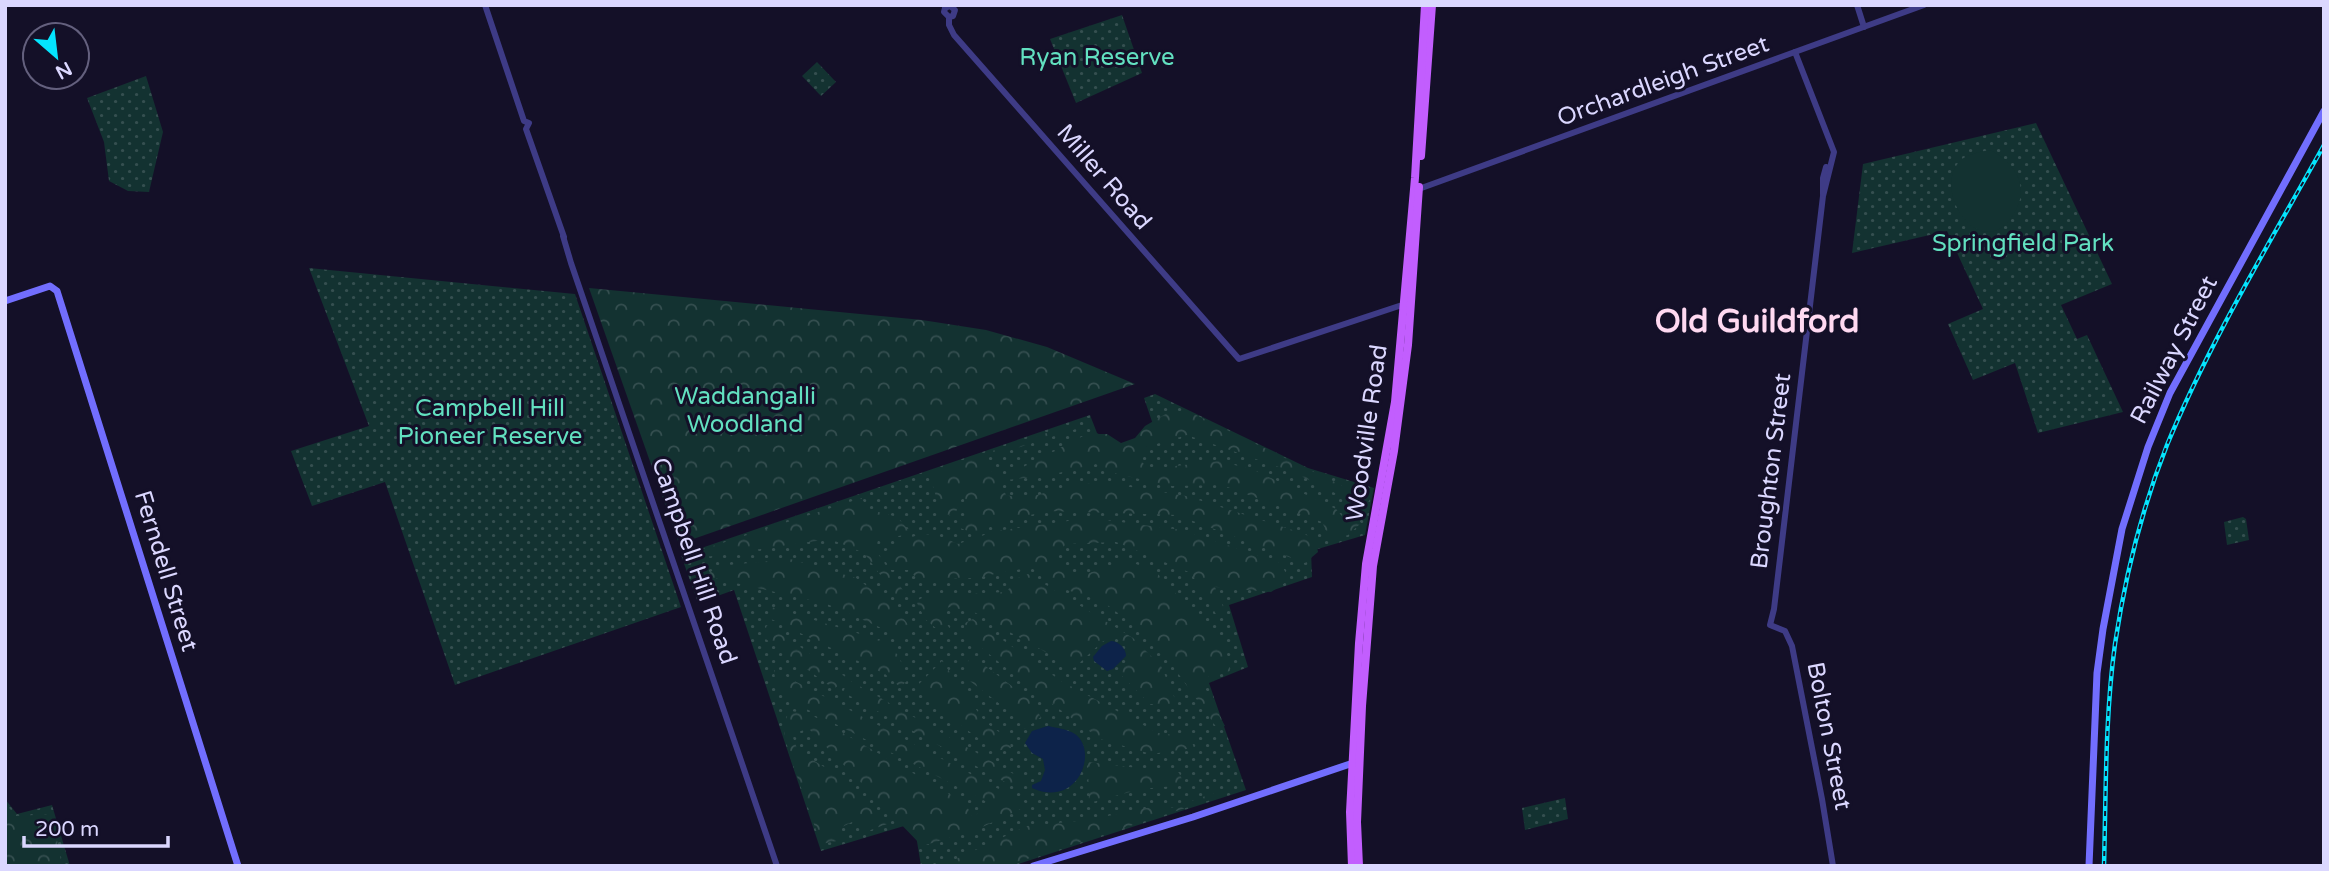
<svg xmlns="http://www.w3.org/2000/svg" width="2329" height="871" font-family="'Varela Round',sans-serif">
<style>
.grass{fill:url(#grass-dots)}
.forest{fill:url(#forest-crowns)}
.garden{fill:#133231}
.water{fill:#0d234a}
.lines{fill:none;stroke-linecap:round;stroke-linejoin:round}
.tertiary{stroke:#3e3b86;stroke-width:6}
.secondary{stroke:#726efe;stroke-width:7}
.primary{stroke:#c25efe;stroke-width:8}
.rail-casing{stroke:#04e5fe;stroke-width:4.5}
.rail{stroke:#141028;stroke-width:2;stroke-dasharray:5;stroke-linecap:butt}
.labels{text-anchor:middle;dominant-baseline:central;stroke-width:6;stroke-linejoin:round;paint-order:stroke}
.park-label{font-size:24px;fill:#62e0c0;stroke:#141028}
.street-label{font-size:24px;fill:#dbd7ff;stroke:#141028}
.district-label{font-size:32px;font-weight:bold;fill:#ffd9f1;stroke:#141028}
</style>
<defs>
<pattern id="grass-dots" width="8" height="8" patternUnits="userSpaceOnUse" patternTransform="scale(1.75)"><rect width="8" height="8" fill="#133231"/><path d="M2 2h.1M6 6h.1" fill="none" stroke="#354f50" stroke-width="1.8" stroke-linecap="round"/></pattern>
<pattern id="forest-crowns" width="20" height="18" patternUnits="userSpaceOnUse" patternTransform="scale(1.75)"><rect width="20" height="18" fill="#133231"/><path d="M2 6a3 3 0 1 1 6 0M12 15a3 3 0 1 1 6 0" fill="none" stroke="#354f50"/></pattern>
</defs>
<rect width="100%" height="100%" fill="#141028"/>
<!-- grass -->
<g class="grass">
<path d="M1122,15L1142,73L1076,103L1050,39Z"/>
<path d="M817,62L836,82L821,96L802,76Z"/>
<path d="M146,76L163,132L149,192L128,191L109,181L104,142L87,98Z"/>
<path d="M2036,123L2112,284L2061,305L2077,339L2087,335L2123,412L2038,433L2015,363L1973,380L1948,324L1983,309L1947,231L1852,253L1863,164Z"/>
<path d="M309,268L575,294L681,607L455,685L385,482L312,506L291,451L369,426Z"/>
<path d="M1155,394L1308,468L1374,488L1365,535L1311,551L1312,577L1229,605L1248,667L1209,683L1246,790L1012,866H921L914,823L821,851L734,590L698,603L681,555L1090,415L1097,433L1130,452L1159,442L1144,398Z"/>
<path d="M2243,517L2246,519L2249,540L2227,545L2224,522Z"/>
<path d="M1565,798L1568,819L1525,830L1522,808Z"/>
<path d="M5,799L17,814L52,805L70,866H5Z"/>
</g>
<!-- forest -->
<g class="forest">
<path d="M589,288L922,320L986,330L1047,347L1135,384L679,544Z"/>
<path d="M1169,412L1192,413L1370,499L1365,508L1293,472L1187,435L1146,447L1141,461L1149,469L1219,461L1254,470L1336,509L1345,520L1357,518L1361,523L1348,535L1331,541L1322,522L1222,485L1172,486L1117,474L1096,464L1050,475L1007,480L1002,486L1006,495L1023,499L1079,483L1118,485L1186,496L1305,534L1316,542L1318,552L1305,563L1177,515L1048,511L1004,521L973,533L960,528L968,513L963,496L955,514L942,518L929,472L1080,422L1076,429L986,458V466L996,475H1008L1087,434H1107L1121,443L1135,438L1145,426Z"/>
<path d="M862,498L867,509L897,517L912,534L878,539L876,551L907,596L899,600L864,553L830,539L685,560V555Z"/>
<path d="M1089,518L1182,530L1281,563L1289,580L1271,592L1215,587L1226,614L1219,619L1191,573L1116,542L1066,544L1056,556L1064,569L1081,576L1125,560L1155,571L1226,648L1230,671L1208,677L1204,686L1225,726L1217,728L1155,641L1102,601L1051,585L1031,567L974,578L919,580L908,570H891L881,554C915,535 920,526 958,544L996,531Z"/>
<path d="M790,559L856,578L895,607L913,631L904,638L827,604L705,576L719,566Z"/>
<path d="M1028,574L1133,638L1161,666L1178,706L1150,704L1118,672L1129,657V648L1113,636L1102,642L1074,668L974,612L949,607L941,615L950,629L938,630L925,619L916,601L926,596L1006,592L1018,578Z"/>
<path d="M768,606L883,641L899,656L907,681L900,687L885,674L771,619Z"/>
<path d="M973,619L1061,681L1158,733L1190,737L1194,748L1151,754L1100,739L1036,692L963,633L965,623Z"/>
<path d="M767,625L847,678L834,689L763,637Z"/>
<path d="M971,655L1029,699L1041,717L1025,729L1009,711L962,675Z"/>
<path d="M942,661L985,722L1009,739L1011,748L996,751L934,706L916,687Z"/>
<path d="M774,670L1029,805L976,830L922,846L808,728L792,735L798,751L834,773L887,824L868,831L856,820L842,827V840L821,844L789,754L783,727L789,711L808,713L965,803L972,816L984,811L987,802L789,700L776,686Z"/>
<path d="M849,680L1026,781L1012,786L843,692Z"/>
<path d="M1088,762L1179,773L1185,785L1141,789L1089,803Z"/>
<path d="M1217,792L1223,796L1005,866H941L1027,826L1088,820L1156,806L1168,809Z"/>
<path d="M5,803L16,816L52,814L62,866H5Z"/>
</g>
<!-- garden -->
<path class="garden" d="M1990,150C2016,163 2031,188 2013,215C1981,265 1931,191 1960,161C1967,154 1980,152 1990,150Z"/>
<!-- water -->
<g class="water">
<path d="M1111,641C1118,641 1126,648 1126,656L1113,669L1107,671L1094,661L1093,657L1102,646Z"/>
<path d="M1048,726C1057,728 1067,729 1075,734C1099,751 1078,809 1032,788V785L1041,781L1045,770L1043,759L1032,753L1025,743L1032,731Z"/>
</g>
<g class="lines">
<!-- tertiary -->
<g class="tertiary">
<path d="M485,5L524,121L529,123L526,129L564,237"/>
<path d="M1857,5L1864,27"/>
<path d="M945,8L944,12L949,17V25L954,35L1239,359L1399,306H1404"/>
<path d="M945,8L950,6L955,10L953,16L949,17"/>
<path d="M1795,52L1834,152L1823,196L1774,609L1770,625L1785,631L1792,646L1822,799L1833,866"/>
<path d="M1416,190L1924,5"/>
<path d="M1823,194V178L1826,167"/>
<path d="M563,236L571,263L777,866"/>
</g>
<!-- secondary -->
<g class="secondary">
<path d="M5,301L50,286L57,291L238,866"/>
<path d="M1033,866L1193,817L1356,762"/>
<path d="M2089,866L2097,673L2103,629L2122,529L2148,447L2170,393L2324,111"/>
</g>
<!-- primary -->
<g class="primary">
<path d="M1421,156L1432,5"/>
<path d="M1352,866L1350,812L1359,643L1366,564L1395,402L1415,178L1425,5"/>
<path d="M1359,866L1357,822L1362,706L1373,566L1394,451L1408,345L1419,187"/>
</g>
<!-- rail casing -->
<g class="rail-casing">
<path id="rail" d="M2104,866C2106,792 2105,717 2115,644C2125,577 2142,508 2167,445C2210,341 2269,244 2324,145"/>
</g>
<!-- rail -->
<use href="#rail" class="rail"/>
</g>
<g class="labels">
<!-- park labels -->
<g class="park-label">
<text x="1097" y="57">Ryan Reserve</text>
<text x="2023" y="243">Springfield Park</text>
<text x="745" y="396">Waddangalli<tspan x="745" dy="28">Woodland</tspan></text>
<text x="490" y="408">Campbell Hill<tspan x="490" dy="28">Pioneer Reserve</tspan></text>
</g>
<!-- street labels -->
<g class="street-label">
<text transform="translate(1663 81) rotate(-20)">Orchardleigh Street</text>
<text transform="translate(1104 177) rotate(49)">Miller Road</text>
<text transform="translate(2174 350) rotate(-63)">Railway Street</text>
<text transform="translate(1367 433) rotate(-82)">Woodville Road</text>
<text transform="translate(1771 471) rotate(-83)">Broughton Street</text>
<text transform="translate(694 561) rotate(71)">Campbell Hill Road</text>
<text transform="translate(166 571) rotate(73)">Ferndell Street</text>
<text transform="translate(1829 736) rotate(79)">Bolton Street</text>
</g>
<!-- district labels -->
<g class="district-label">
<text x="1757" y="322">Old Guildford</text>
</g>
</g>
<!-- border -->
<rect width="2329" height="871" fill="none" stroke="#dbd7ff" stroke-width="14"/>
<!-- north arrow -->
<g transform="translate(56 56) rotate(152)"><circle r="33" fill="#141028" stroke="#64607e" stroke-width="2"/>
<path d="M0-5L12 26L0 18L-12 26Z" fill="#04e5fe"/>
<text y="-10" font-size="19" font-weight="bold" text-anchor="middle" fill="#dbd7ff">N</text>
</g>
<!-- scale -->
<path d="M24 836v10h144v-10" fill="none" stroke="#dbd7ff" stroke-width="3.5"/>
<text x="35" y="836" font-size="21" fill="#dbd7ff" stroke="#141028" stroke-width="5" paint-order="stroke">200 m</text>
</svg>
